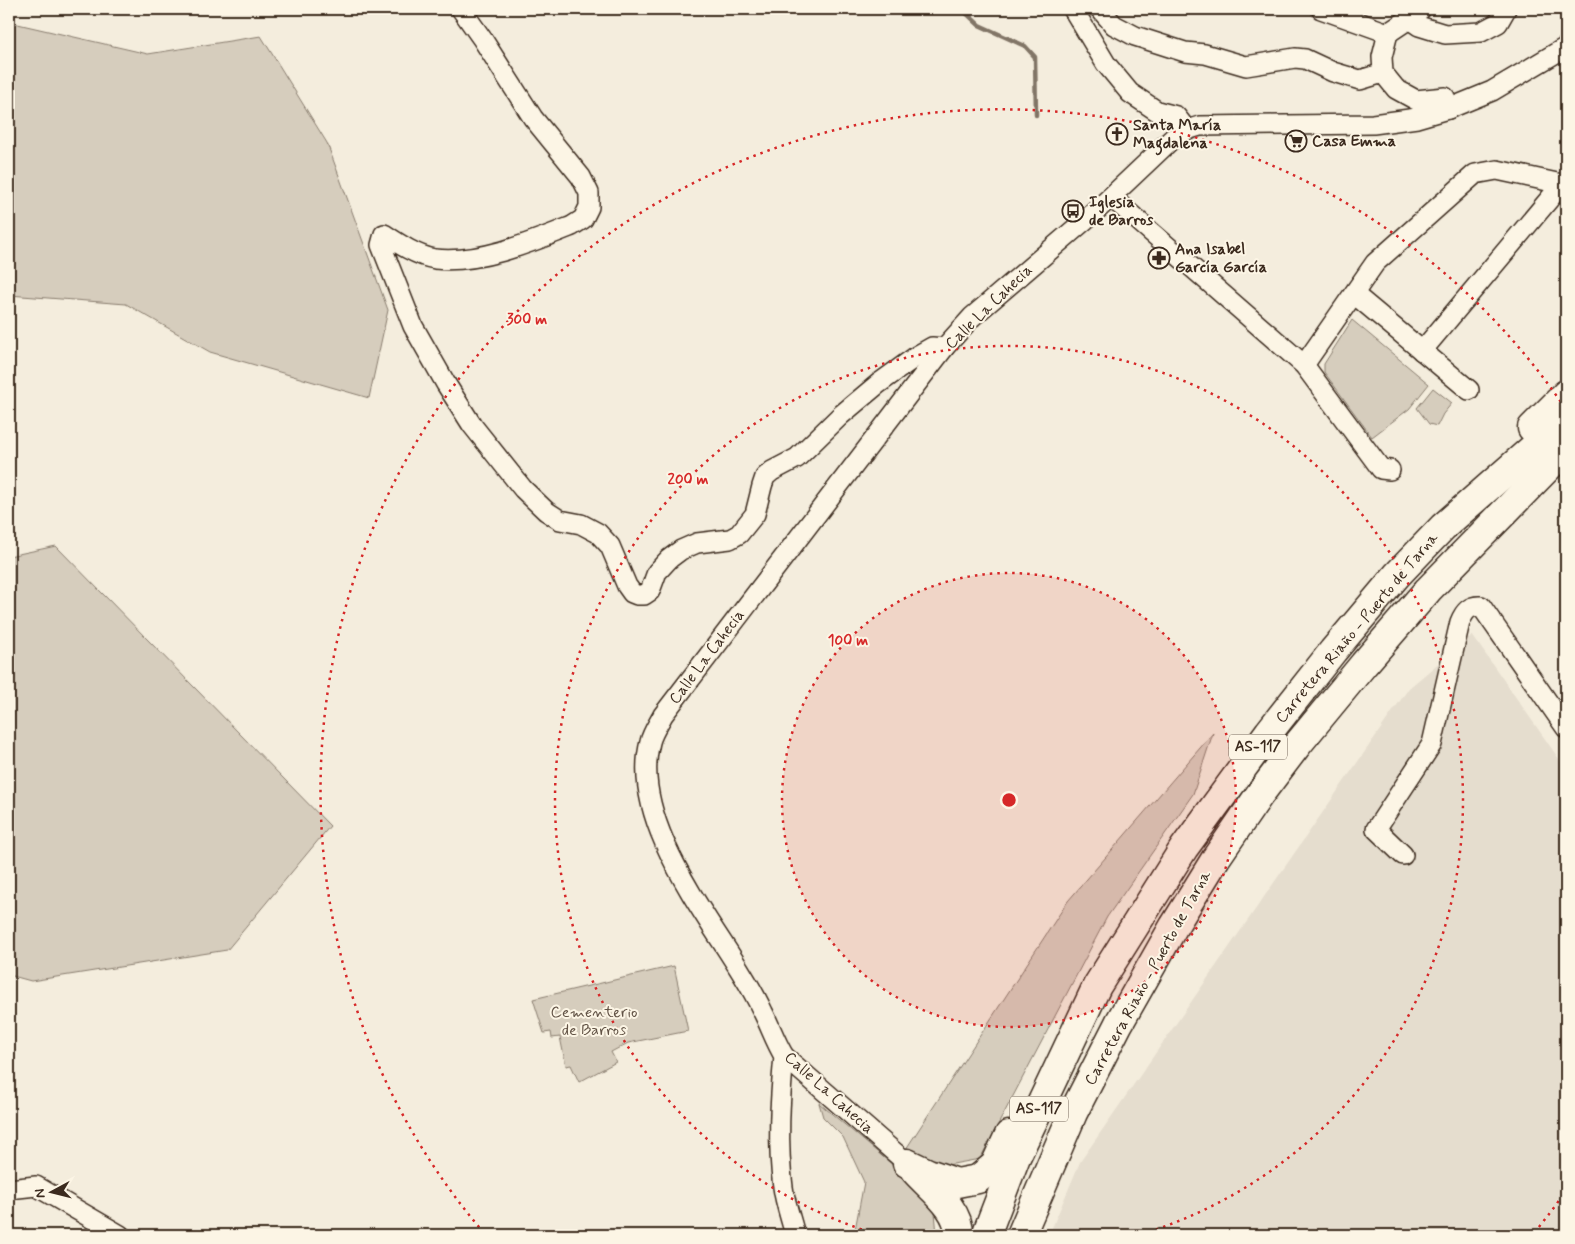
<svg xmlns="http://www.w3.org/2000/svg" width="1575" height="1244" font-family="Mynerve,sans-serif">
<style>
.built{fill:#e5ddce}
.green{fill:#d6cdbd;stroke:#887c6e}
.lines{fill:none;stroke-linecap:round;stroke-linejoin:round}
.stream{stroke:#817466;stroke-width:4.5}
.minor-casing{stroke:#3b2a1e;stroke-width:22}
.highway-casing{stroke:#3b2a1e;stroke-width:31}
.minor{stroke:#fcf5e5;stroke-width:19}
.highway{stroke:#fcf5e5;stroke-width:28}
.ring{fill:none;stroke:#d62828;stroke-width:2.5;stroke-dasharray:2.5 5}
.labels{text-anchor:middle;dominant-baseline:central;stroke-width:4;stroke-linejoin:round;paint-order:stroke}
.shield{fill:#fcf5e5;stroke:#75675a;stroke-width:1}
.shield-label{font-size:15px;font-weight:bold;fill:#3b2a1e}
.poi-label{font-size:16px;font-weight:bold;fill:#3b2a1e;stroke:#fcf5e5;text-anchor:start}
.street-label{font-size:16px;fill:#3b2a1e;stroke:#fcf5e5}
.park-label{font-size:16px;fill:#625346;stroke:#fcf5e5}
.centre{fill:#d62828;stroke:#fcf5e5;stroke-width:2.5}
.ring-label{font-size:15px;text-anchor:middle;font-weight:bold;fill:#d62828;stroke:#fcf5e5;stroke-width:4;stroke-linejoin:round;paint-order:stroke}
</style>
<rect width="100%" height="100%" fill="#f4eddd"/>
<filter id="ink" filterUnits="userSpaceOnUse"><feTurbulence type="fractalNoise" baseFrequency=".02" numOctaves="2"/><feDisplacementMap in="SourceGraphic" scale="10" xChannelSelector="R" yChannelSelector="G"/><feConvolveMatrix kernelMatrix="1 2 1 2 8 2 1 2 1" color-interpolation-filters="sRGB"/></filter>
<g filter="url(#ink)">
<!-- built -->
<path class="built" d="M1472,635L1566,769V1235H1049L1080,1162L1409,688Z"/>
<!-- green -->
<g class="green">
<path d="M9,22L148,54L261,36L327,143L388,310L369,398L210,352L126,304L9,295Z"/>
<path d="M1352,320L1429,384L1409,409L1372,437L1324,372V364Z"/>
<path d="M1433,388L1452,403L1443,414L1437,426L1429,424L1417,408Z"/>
<path d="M56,546L330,826L227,950L31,981L9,975V556Z"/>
<path d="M1213,733L1193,794L1107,917L980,1159L931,1168L906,1149L1068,901Z"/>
<path d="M674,966L688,1031L628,1043L611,1052L616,1062L579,1082L571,1065L566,1066L560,1037L552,1038L551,1032L544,1033L533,999Z"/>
<path d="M819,1103L901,1172L903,1178L935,1212L937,1235H854L864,1182L843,1137L823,1117Z"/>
</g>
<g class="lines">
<!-- stream -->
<path class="stream" d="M962,9L979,25L1025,46L1035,57L1036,115"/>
<!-- minor casing -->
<g class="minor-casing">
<g id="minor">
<path d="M461,9L483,40L533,118L581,177L589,193V207L583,219L572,226C532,242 479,264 435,259C417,256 399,244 384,234L381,245L413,326L446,384L472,425L523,489L546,511L560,520L581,524L598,533L610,546L627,586L632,593L637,595H644L650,591L657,572L669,559L681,550L697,543L730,539L739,534L755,514L762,486L765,477L772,471L797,458L841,415L878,384L918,355L932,347L944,348"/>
<path d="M1073,9L1106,64L1130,93L1157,111L1176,116L1187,130"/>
<path d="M1100,9L1114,25L1135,36L1185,52L1205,54L1246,66L1295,58L1305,59L1333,72L1360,80L1383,73"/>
<path d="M1321,9L1388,33"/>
<path d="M1421,9L1409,19L1388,33L1382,57L1383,73L1396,89L1416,100L1445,97L1448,109"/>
<path d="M1409,19L1419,26L1445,34L1481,32L1498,23L1506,9"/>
<path d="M1111,197L1304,365L1381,469L1390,470"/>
<path d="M1354,294L1469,390"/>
<path d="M1422,351L1562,184"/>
<path d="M1304,365L1375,263L1475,174L1497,170L1566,185"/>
<path d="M1403,855L1376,829L1432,744L1460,622C1464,612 1469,605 1481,606L1566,728"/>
<path d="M784,1056C780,1099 777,1144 783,1187C785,1203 791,1219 795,1235"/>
<path d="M907,1163L784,1056C775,1041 771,1028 763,1012C757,999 749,985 741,972C704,911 630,818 650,742C652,733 659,723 663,715L944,348L972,317L1098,209L1173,138L1187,130L1200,126L1373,124L1417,118L1448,109L1492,91L1566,47"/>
<path d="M9,1189L36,1186L120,1235"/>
</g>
</g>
<!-- highway casing -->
<g class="highway-casing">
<g id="highway">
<path d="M1532,428L1566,394"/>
<path d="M907,1163L928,1173L957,1183L978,1179L995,1165L1009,1135"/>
<path d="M915,1171C931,1189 960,1209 959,1235"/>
<path d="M986,1235L1016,1157L1097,986L1184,848L1269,732L1333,651L1397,575L1443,527L1566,419"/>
<path d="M1021,1235L1073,1113L1119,1023L1174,926L1216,858L1260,794L1298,744L1364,664L1428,590L1566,449"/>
</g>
</g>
<!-- minor -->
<use href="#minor" class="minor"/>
<!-- highway -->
<use href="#highway" class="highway"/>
</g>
</g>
<!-- distance rings -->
<circle cx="1009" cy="800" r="227" fill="#d62828" fill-opacity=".12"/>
<g class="ring">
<circle cx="1009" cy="800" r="227"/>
<path d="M876 1234A454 454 0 1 1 1142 1234"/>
<path d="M1563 1195A681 681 0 0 1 1534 1233M484 1233A681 681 0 1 1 1563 405"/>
</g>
<!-- icons -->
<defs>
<g id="church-ring" transform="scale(1.125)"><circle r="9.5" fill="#fcf5e5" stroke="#3b2a1e" stroke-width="1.5"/><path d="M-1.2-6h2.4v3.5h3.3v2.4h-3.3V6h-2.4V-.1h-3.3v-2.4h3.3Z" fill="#3b2a1e"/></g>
<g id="supermarket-ring" transform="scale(1.125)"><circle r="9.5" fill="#fcf5e5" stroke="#3b2a1e" stroke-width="1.5"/><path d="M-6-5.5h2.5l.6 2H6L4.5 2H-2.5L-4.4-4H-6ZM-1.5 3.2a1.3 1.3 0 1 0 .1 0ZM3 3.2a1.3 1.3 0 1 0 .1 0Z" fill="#3b2a1e"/></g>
<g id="bus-ring" transform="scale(1.125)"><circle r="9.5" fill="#fcf5e5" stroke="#3b2a1e" stroke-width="1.5"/><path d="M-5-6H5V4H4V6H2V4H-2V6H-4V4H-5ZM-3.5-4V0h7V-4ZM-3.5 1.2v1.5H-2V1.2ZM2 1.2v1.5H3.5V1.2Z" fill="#3b2a1e"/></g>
<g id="pharmacy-ring" transform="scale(1.125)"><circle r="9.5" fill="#fcf5e5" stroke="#3b2a1e" stroke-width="1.5"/><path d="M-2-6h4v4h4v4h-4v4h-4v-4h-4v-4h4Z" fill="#3b2a1e"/></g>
</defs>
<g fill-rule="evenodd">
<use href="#church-ring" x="1117" y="134"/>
<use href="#supermarket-ring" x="1296" y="141"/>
<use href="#bus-ring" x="1073" y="211"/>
<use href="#pharmacy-ring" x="1159" y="258"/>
</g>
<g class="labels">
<!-- shield labels -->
<g class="shield">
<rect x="1229" y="734.5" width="58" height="25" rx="4"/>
<rect x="1010" y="1096.5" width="58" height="25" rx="4"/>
</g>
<g class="shield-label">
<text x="1258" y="747">AS-117</text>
<text x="1039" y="1109">AS-117</text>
</g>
<!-- poi labels -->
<g class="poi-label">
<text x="1133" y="125">Santa María<tspan x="1133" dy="18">Magdalena</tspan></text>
<text x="1312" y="141">Casa Emma</text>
<text x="1089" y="202">Iglesia<tspan x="1089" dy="18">de Barros</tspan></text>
<text x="1175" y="249">Ana Isabel<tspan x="1175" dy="18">García García</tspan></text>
</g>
<!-- street labels -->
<g class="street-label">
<text transform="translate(989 307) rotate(-44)">Calle La Cahecia</text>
<text transform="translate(1357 628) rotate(-50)">Carretera Riaño - Puerto de Tarna</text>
<text transform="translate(707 657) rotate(-53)">Calle La Cahecia</text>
<text transform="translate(1148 978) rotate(-61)">Carretera Riaño - Puerto de Tarna</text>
<text transform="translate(829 1093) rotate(42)">Calle La Cahecia</text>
</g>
<!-- park labels -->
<g class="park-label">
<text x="594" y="1012">Cementerio<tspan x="594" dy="18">de Barros</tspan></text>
</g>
</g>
<circle cx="1009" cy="800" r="8" class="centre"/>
<g class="ring-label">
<text x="527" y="324">300 m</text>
<text x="688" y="484">200 m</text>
<text x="848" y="645">100 m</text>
</g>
<!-- margin -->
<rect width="1575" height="1244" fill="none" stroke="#fcf5e5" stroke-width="30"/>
<rect x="15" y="15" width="1545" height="1214" fill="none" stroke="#3b2a1e" stroke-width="2" filter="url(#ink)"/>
<!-- north arrow -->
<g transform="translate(52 1192) rotate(263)" stroke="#fcf5e5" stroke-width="4" paint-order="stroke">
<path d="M0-4L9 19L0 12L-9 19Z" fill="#3b2a1e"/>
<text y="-8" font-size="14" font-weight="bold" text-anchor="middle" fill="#3b2a1e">N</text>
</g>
</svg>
